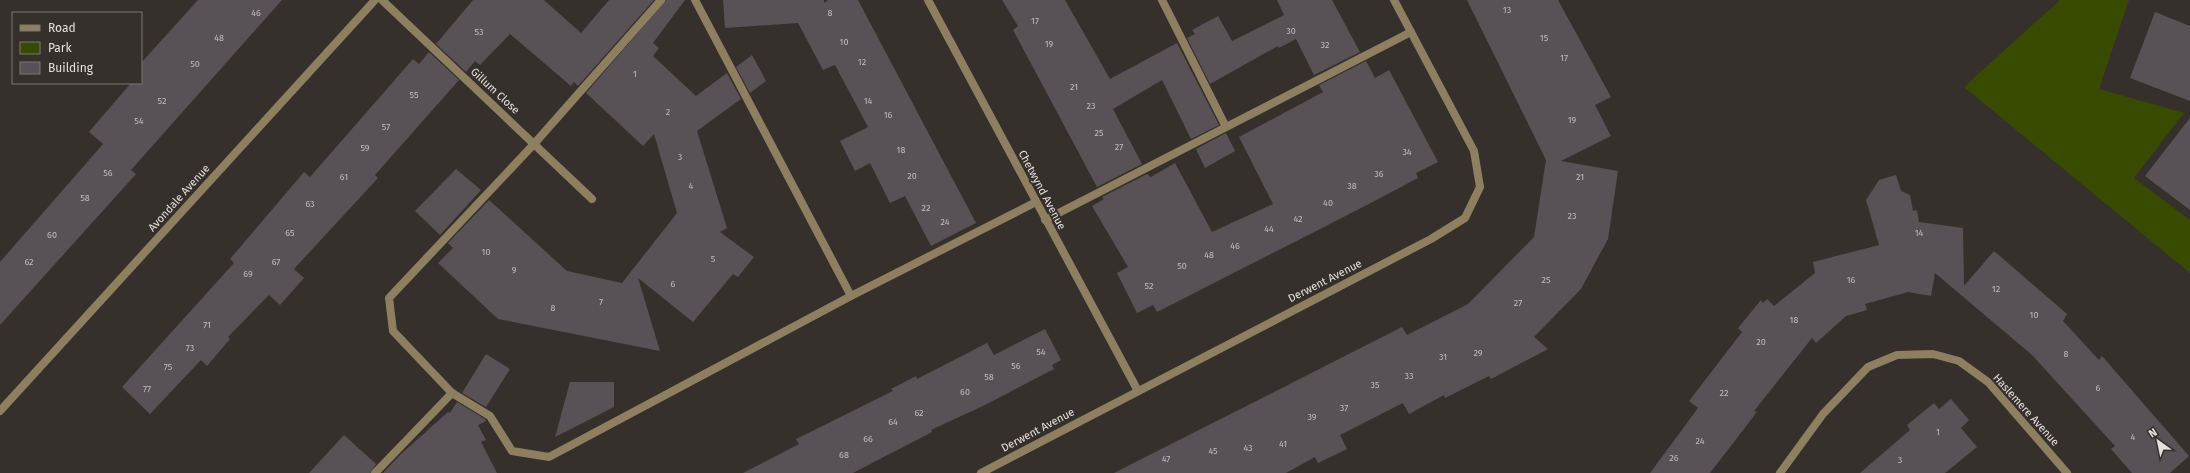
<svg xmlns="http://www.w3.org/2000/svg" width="2190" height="473" font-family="'Fira Sans',sans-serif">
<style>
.green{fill:#394b01}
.building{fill:#585155}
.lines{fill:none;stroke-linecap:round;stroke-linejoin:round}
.service{stroke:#8d7f5f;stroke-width:8}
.minor{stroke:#8d7f5f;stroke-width:8}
.labels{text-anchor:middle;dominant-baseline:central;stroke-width:4;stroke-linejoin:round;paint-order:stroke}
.number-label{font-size:9px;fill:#c1bcbc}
.street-label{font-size:11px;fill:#e4e0de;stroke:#36302d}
</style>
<rect width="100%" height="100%" fill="#36302d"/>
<!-- green -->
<path class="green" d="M2060,0H2129L2099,89L2184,113L2134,178L2190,220V273L1964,87Z"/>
<!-- building -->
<g class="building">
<path d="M198,0H282L131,170L136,174L0,325V262L103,144L89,132L131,83H141V63Z"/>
<path d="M473,0H544L581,33L609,0H654L578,86L574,82L571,86L510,34L480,65L475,61L466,72L436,44Z"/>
<path d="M666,0H685L653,43L659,48L653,56L696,96L727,73L741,99L697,131L727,228L720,232L754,257L738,277L733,274L693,322L638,278L660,351L498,319L438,263L453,248L448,243L489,200L567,271L622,283L677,213L654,134L643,146L586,93Z"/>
<path d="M723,0H824V3L828,0H858L976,223L931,246L905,196L890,203L870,163L855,171L840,141L868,127L835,65L823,70L798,23L725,28Z"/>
<path d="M1002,0H1065L1110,79L1177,43L1219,125L1191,139L1162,80L1113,109L1142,164L1097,187L1013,30L1018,26Z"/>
<path d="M1277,0H1332L1360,52L1314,75L1296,39L1279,48L1278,46L1210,84L1187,38L1195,34L1192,30L1218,16L1232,41L1284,15Z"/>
<path d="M1467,0H1558L1611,97L1595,105L1611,136L1561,161L1618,171L1608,239L1581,289L1534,337L1548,349L1491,379L1489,376L1445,398L1444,395L1409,414L1403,403L1340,435L1347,449L1318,463L1315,457L1286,473H1114L1402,327L1407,335L1468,304L1534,237L1546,160Z"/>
<path d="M2155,12L2190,26V101L2130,78Z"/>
<path d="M429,52L459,80L375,175L378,178L294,269L304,278L280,305L269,295L228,337L230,339L207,366L201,360L150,414L122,387L234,263L230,259L304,172L310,177L413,59L419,64Z"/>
<path d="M752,55L766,81L750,93L736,67Z"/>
<path d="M1366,61L1375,78L1389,70L1438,162L1416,173L1418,178L1367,205L1157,312L1153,305L1137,313L1117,273L1128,267L1092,206L1104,199L1102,197L1147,174L1151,177L1175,163L1212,232L1273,204L1239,137L1323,92L1319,85Z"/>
<path d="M2190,118V210L2145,176Z"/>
<path d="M1226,133L1235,151L1205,168L1196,149Z"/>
<path d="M456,169L481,190L440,235L415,211Z"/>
<path d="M1896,175L1901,191L1910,195L1913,211L1917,210L1919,222L1963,228L1964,286L1994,251L2067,314L2063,321L2099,360L2102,356L2189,456L2170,473H2132L2111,449L2115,446L2032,355L1935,273L1931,296L1908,292L1865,304L1867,310L1846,316L1816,343L1812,338L1754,411L1757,412L1710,473H1650L1698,408L1689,401L1742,332L1738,328L1761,300L1763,303L1767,299L1774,306L1815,273L1813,262L1879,245L1866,200L1879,180Z"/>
<path d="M1045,329L1061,360L1052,365L1054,369L987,404L931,430L932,432L853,473H743L799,444L796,439L893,391L891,389L916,376L917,379L987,343L994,355Z"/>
<path d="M486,354L510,369L486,407L462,393Z"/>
<path d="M570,382H614V407L555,437Z"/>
<path d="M1951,399L1969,420L1961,428L1977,447L1945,473H1860L1910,430L1907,425L1934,403L1939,409Z"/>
<path d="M457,402L485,419L486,421L478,425L486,440L481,442L497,473H383L401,454L448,412L450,413Z"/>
<path d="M344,435L376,464L370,473H309Z"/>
</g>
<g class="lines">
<!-- service -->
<g class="service">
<path d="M661,0L534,144L389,298L393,331L452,393L490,416L512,451L549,457L851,296L1036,202"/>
<path d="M695,0L851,296"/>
<path d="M1162,0L1226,127"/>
<path d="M1045,220L1411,32"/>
<path d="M375,473L452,393"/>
</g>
<!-- minor -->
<g class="minor">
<path d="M382,0L592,199"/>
<path d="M928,0L1138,391"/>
<path d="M0,411L375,0"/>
<path d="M981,473L1431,239L1465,218L1480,187L1474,151L1394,0"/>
<path d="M1780,473L1823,414L1868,367L1897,355L1933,354L1959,361L1988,382L2067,473"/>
</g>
</g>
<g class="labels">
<!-- number labels -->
<g class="number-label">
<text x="1507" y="10">13</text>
<text x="256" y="13">46</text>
<text x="830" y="13">8</text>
<text x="1035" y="21">17</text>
<text x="1291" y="31">30</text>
<text x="479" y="32">53</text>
<text x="219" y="38">48</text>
<text x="1544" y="38">15</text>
<text x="844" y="42">10</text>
<text x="1049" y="44">19</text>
<text x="1325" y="45">32</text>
<text x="1564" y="58">17</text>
<text x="862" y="62">12</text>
<text x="195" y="64">50</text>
<text x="635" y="74">1</text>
<text x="1074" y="87">21</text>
<text x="414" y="95">55</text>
<text x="162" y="101">52</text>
<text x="868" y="101">14</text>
<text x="1091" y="106">23</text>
<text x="668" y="112">2</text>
<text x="888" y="115">16</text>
<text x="1572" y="120">19</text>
<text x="139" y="121">54</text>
<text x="386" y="127">57</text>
<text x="1099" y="133">25</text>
<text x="1119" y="147">27</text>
<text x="365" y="148">59</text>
<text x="901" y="150">18</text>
<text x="1407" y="152">34</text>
<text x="680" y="157">3</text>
<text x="108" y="173">56</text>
<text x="1379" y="174">36</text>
<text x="912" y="176">20</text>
<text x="344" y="177">61</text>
<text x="1580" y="177">21</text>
<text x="691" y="186">4</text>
<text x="1352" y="186">38</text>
<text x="85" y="198">58</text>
<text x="1328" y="203">40</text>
<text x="310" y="204">63</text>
<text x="926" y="208">22</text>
<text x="1572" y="216">23</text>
<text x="1298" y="219">42</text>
<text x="945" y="222">24</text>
<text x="1269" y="229">44</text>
<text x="290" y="233">65</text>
<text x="1919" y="233">14</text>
<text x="52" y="235">60</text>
<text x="1235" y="246">46</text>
<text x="486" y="252">10</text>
<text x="1209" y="255">48</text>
<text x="713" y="259">5</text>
<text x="29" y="262">62</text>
<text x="276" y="262">67</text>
<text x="1182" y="266">50</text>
<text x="514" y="270">9</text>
<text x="248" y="274">69</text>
<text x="1546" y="280">25</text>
<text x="1851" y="280">16</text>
<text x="673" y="284">6</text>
<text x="1149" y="286">52</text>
<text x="1996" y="289">12</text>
<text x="601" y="302">7</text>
<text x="1518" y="303">27</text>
<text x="553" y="308">8</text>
<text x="2034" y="315">10</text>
<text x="1794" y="320">18</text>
<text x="207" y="325">71</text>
<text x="1761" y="342">20</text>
<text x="190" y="348">73</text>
<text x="1041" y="352">54</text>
<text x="1478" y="353">29</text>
<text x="2066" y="354">8</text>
<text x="1443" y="357">31</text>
<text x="1016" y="366">56</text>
<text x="168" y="367">75</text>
<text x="1409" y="376">33</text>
<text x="989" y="377">58</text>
<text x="1375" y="385">35</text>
<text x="2098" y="388">6</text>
<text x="147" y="389">77</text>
<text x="965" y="392">60</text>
<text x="1724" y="393">22</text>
<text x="1344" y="408">37</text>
<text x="919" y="413">62</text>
<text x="1312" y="417">39</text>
<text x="893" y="422">64</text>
<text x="1938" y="432">1</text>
<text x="2133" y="437">4</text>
<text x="868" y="439">66</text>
<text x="1700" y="441">24</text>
<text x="1283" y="444">41</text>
<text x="1248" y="448">43</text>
<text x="1213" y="451">45</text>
<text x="844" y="455">68</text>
<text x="1674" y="458">26</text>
<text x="1166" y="459">47</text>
<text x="1900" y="460">3</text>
</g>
<!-- street labels -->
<g class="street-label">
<text transform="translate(495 91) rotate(43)">Gillum Close</text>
<text transform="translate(1042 190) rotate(62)">Chetwynd Avenue</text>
<text transform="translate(179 198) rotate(-48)">Avondale Avenue</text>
<text transform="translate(1325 281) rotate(-27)">Derwent Avenue</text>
<text transform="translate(2026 410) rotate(48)">Haslemere Avenue</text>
<text transform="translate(1038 430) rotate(-28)">Derwent Avenue</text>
</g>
</g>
<!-- legend -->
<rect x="12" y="12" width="130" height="72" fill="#36302d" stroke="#7c7674"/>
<rect x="20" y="25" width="20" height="6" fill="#8d7f5f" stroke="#7c7674"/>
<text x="48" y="32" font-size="12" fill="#e4e0de">Road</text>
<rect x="20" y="42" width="20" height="12" fill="#394b01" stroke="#7c7674"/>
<text x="48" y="52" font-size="12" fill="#e4e0de">Park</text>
<rect x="20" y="62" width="20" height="12" fill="#585155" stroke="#7c7674"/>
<text x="48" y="72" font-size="12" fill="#e4e0de">Building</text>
<!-- north arrow -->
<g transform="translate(2158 441) rotate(327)" stroke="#36302d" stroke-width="3" paint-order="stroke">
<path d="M0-3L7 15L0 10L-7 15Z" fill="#e4e0de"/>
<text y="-6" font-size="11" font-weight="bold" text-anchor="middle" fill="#e4e0de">N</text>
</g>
</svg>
